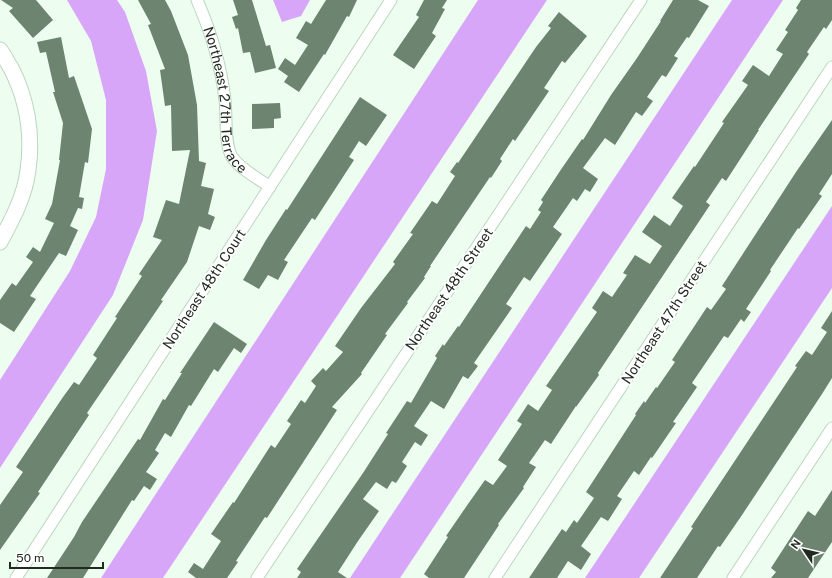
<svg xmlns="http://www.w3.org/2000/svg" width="832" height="578" font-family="'Public Sans',sans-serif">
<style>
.water{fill:#d8a6f8}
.building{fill:#6c8470}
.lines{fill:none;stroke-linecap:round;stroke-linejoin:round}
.street-casing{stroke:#bbd5bf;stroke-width:13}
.secondary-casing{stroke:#bbd5bf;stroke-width:17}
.street{stroke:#fff;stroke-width:11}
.secondary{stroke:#fff;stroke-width:15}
.labels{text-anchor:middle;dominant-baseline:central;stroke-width:4;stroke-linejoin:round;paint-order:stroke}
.street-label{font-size:14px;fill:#202a21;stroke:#fff}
</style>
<rect width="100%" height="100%" fill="#edfef0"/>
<!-- water -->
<g class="water">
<path d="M67,0H117L125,12L146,71L157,131L143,220L113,295L0,468V380L70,271L96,217L106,169V100L91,41Z"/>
<path d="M273,0H310L301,16L282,22Z"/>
<path d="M478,0H547L163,578H101Z"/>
<path d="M732,0H783L400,578H350Z"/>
<path d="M832,206V288L639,578H585Z"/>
</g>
<!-- building -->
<g class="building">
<path d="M1,0H36L53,20L33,38L9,11L13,8Z"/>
<path d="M138,0H165L171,11L188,55L197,105L199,161L206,163L201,186L214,189L208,214L215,217L210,230L199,226L187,262L161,300L163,301L87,413L89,415L38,492L40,493L0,550V505L23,472L16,467L63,397L74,382L79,385L97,358L93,355L117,318L115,317L142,276L139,274L162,240L153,237L166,200L179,204L190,150L172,151L171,105L165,106L160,70L165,69L148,25L151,24Z"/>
<path d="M233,0H252L266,46L270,45L276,68L255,73L250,52L243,53L238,28L236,29L232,17L238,15Z"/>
<path d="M326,0H357L349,17L347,16L325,55L324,54L299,92L284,82L288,76L278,69L285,58L295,65L308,45L296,38L306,21L311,24Z"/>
<path d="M424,0H447L442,8L445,9L432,33L436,36L414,69L393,55L419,17L416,15Z"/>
<path d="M673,0H698L709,6L689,38L687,37L674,56L678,58L666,77L662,75L647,97L653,101L642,116L636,112L615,145L605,138L583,168L598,179L590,192L585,189L577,201L573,198L553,227L562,234L530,281L524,277L506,304L512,308L474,363L478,366L468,379L463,376L444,409L431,401L414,426L428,435L421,446L415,442L402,462L407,466L396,483L392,481L387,489L376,482L363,499L379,511L358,541L338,572L347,578H297L301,572L297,569L363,473L388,434L386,433L407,401L411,403L437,358L435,356L443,344L444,346L458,326L459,327L526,226L530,229L541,212L538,210L543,202L541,200L560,171L582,139L583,140L611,95L637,58L661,21H660Z"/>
<path d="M801,0H832V20L826,29L824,27L807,52L809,54L758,130H759L726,181L722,178L706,202L710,205L598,373L599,375L576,407V406L551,444L545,440L529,463L536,467L523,487L524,488L498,524L499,525L464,578H429L424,574L448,537L446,536L468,504L485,480L493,485L507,466L498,460L522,424L517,421L528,404L538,411L552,390L546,386L597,312L592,308L603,291L612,297L627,275L623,273L635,255L650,264L662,246L642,232L654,215L670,226L683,206L672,198L694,166L695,167L724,123L722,122L748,85L742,81L753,65L769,76L783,54L776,50L788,32L785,30L798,10L796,8Z"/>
<path d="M559,12L587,36L565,63L562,61L544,88L549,91L515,141L513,139L500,159L502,161L491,178L490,177L430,266H431L424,277L425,278L407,302L408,303L385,334L387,335L361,373L362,374L332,407L337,410L267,518L265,517L236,561L238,562L227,578H196L188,572L194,563L203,569L221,541L211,534L233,502L234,503L271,445L275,448L291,424L287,421L301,400L305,403L316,386L311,381L323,368L326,371L343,352L335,346L361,308L395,264L393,262L413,234L410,233L432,201L437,204L455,176L450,172L457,162L458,163L536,47L551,28L548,26Z"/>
<path d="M61,37L69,78L74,76L92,129L88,163L85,162L79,197L84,198L82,209L78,208L70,226L78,230L66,256L59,253L30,296L36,299L14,332L0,323V300L12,283L16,286L33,262L26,257L33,247L40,252L54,223L45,219L52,204L60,160H59L63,123L53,92H55L46,52L40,53L37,42Z"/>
<path d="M360,97L387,115L366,146L359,141L349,157L354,160L315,220L312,218L284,260L288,262L278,280L268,275L259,289L243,280L266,240L286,209L287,210Z"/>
<path d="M280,103L281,118L274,119V128L252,129V104Z"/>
<path d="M832,120V174L819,194L822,196L799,229L798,228L770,270L771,271L746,309L751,312L744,322L741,319L728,338L724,336L692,383L697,387L673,422L676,423L652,458L651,457L639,475L634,471L617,496L622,499L608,521L601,517L581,546L591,554L581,570L568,561L557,578H529L562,529L566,532L574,520L577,523L594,498L586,492L636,415L635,414L644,401L645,403L656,387L657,388L675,362L672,360L707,307L711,310L726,289L722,286L796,172Z"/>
<path d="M832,311V378L822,394L742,515L720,547L718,546L697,578H660L693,528L691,527L797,367L795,366L806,351L812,355L827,332L821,328Z"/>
<path d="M214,322L247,344L241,353L234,348L218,372L214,369L191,406L189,405L171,437L165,433L155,450L159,453L146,472L157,479L150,490L144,486L134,501L132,500L83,578H47L74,537L82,522L138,439L140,440L163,399L165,400L182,373H180Z"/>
<path d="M832,490V542L808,578H771L776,572L771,568L793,534L808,511L815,516Z"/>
</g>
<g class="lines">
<!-- street casing -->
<g class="street-casing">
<g id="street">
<path id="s1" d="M197,0C211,32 221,65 225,100C227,116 224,144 232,157C241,170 258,178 270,187"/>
<path d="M16,578L391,0"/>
<path d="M257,578L641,0"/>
<path d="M495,578L832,67"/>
<path d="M733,578L832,428"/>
</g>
</g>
<!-- secondary casing -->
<g class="secondary-casing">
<path id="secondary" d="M0,50C4,55 7,62 11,68C27,99 33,135 28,170C25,196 12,220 0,242"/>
</g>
<!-- street -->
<use href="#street" class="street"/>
<!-- secondary -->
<use href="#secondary" class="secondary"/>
</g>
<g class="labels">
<!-- street labels -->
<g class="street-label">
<text stroke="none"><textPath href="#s1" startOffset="105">Northeast 27th Terrace</textPath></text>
<text transform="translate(204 289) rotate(-57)">Northeast 48th Court</text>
<text transform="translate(449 289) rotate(-56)">Northeast 48th Street</text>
<text transform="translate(664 322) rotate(-57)">Northeast 47th Street</text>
</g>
</g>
<!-- north arrow -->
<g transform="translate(804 550) rotate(305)" stroke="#ffffff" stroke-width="3" paint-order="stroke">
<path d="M0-3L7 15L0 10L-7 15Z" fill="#202a21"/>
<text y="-6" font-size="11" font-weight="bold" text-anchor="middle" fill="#202a21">N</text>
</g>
<!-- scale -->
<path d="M10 562v6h93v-6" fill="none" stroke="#202a21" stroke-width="2"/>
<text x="16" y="562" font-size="12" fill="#202a21" stroke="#ffffff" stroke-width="3" paint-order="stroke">50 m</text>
</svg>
